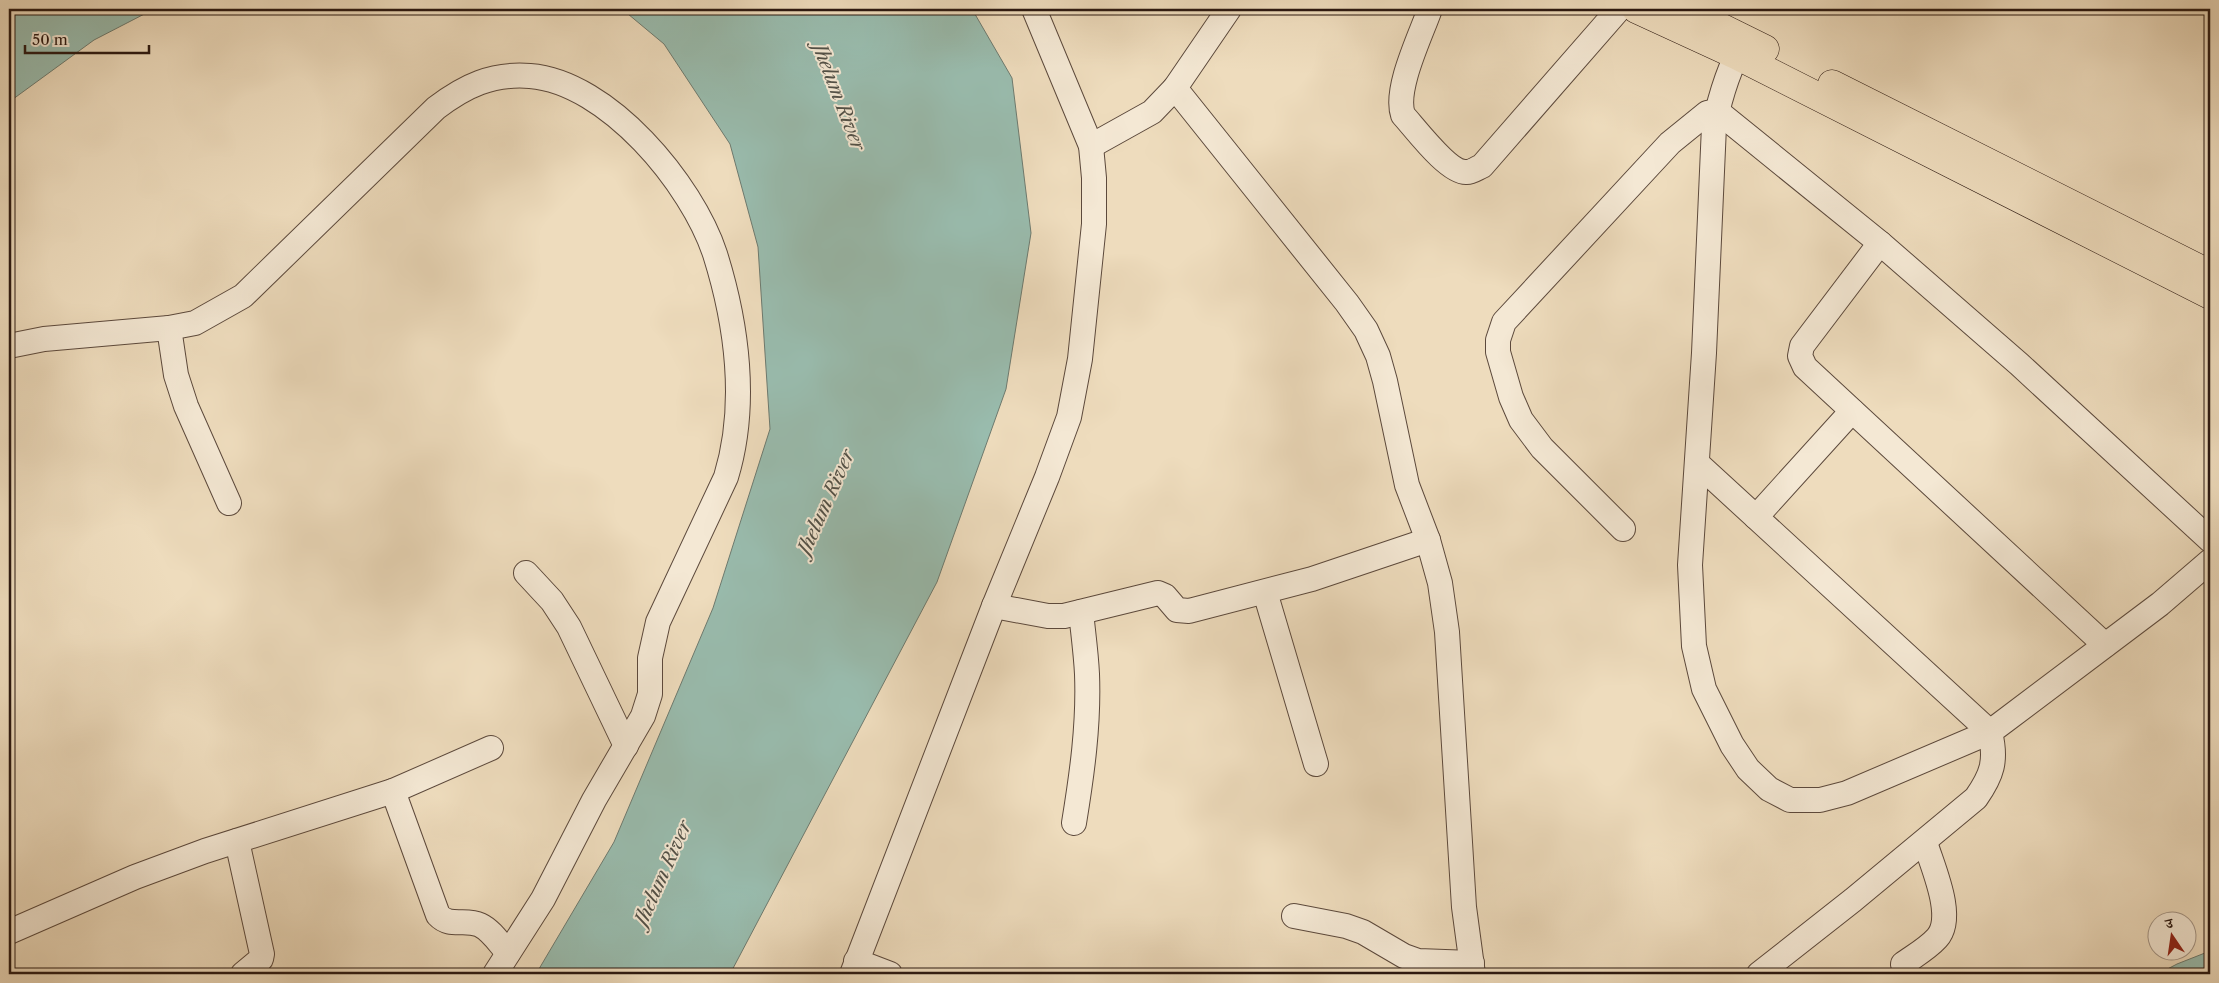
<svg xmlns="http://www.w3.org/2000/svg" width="2219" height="983" font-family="'Libre Caslon Text','Noto Serif Devanagari',serif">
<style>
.water{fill:#99bcae;stroke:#6d7a6f}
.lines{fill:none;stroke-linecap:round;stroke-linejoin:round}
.minor-casing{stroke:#5c493c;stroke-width:26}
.highway-casing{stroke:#2b1811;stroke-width:29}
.minor{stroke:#f4e8d4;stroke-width:24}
.highway{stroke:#eedcbd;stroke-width:28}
.labels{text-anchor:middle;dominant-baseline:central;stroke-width:4;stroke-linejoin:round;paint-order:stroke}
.water-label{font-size:19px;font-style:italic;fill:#525148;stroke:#f4e8d4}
</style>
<rect width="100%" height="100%" fill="#eedcbd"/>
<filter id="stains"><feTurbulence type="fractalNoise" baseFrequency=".004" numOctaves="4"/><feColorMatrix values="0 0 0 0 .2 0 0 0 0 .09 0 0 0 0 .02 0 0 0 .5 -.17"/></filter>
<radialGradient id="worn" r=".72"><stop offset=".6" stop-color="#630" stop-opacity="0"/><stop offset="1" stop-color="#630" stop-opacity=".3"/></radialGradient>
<!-- water -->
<g class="water">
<path d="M9,9H154L94,40L9,102Z"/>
<path d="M622,9H972L1012,78L1031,233L1006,389L937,582L730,974H536L614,842L713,608L770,429L758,247L730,144L664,44Z"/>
<path d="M2210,951V974H2158L2177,964Z"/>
</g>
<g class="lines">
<!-- minor casing -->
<g class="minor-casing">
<g id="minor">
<path d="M1430,9C1421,35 1394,89 1403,115C1415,128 1449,174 1467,172C1472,172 1477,168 1482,166L1619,9"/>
<path d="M1175,88L1347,303L1366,330L1378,356L1385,381L1407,485L1428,540L1440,583L1447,632L1464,907L1473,974"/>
<path d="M1091,146L1152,112L1175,88L1229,9"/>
<path d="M1880,243L1802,346L1800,356L1805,367L2105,645"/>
<path d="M169,328L176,375L186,406L229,503"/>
<path d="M9,346L44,339L169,328L195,323L243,296L436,108C465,86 492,73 530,76C608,82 692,184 715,254C737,324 748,405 726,477L658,622L650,658V694L643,716L594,800L543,899L495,974"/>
<path d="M1697,463L1990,732L1847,793L1820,800H1790L1769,789L1748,769L1732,745L1704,689L1694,646L1690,565L1704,353L1714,126C1720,97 1730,65 1745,39"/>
<path d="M1756,517L1852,411"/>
<path d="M1623,529L1542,448L1521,420L1511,397L1498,352V340L1504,322L1670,143L1707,113L1717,111L1880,243L2019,364L2210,540"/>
<path d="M526,573L552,601L569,627L626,746"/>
<path d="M1265,592L1316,764"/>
<path d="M994,606L1048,616H1064L1158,593L1165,596L1177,610L1189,611L1312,579L1428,540"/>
<path d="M393,791L491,748"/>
<path d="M1074,823C1082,774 1089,724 1087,674C1086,653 1083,632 1081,612"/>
<path d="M237,841L262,954L261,959L243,974"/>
<path d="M1294,916L1346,926L1363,932L1404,956L1418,961L1472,963"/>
<path d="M9,932L135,877L205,851L393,791L438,915C450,928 465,918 480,925C491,930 500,944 508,953"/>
<path d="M856,961L890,974"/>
<path d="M1903,964C1914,956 1927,949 1937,938C1956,917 1932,866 1925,842"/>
<path d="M852,974L994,606L1047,477L1069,417L1080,359L1094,224V178L1091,146L1034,9"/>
<path d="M1759,974L1853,900L1976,798C1992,775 1997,761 1990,732L2160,604L2210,561"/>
</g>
</g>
<!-- highway casing -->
<g class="highway-casing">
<g id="highway">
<path d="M1636,9L1736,55L2210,295"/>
<path d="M1684,9L1765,49"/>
<path d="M1832,84L2210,274"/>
</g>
</g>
<!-- minor -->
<use href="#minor" class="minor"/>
<!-- highway -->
<use href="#highway" class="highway"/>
</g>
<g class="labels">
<!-- water labels -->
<g class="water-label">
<text transform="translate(839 97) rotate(69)">Jhelum River</text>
<text transform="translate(826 502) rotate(-66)">Jhelum River</text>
<text transform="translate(663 873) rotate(-66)">Jhelum River</text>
</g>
</g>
<!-- margin -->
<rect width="2219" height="983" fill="none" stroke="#eedcbd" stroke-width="30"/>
<rect x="10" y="10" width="2199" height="963" fill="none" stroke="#2b1811" stroke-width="2.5"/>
<rect x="15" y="15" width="2189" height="953" fill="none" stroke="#2b1811"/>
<!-- north arrow -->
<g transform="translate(2172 936) rotate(347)"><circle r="24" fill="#f4e8d4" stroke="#a49586"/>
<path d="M0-4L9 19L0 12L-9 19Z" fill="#8f2418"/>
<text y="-8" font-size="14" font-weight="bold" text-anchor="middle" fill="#2b1811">उ</text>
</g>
<!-- scale -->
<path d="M25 45v8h124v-8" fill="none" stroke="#2b1811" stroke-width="2.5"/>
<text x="32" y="45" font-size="15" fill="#2b1811" stroke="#f4e8d4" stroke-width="4" paint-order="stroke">50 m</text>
<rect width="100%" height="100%" filter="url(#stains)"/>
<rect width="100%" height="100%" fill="url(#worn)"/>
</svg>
